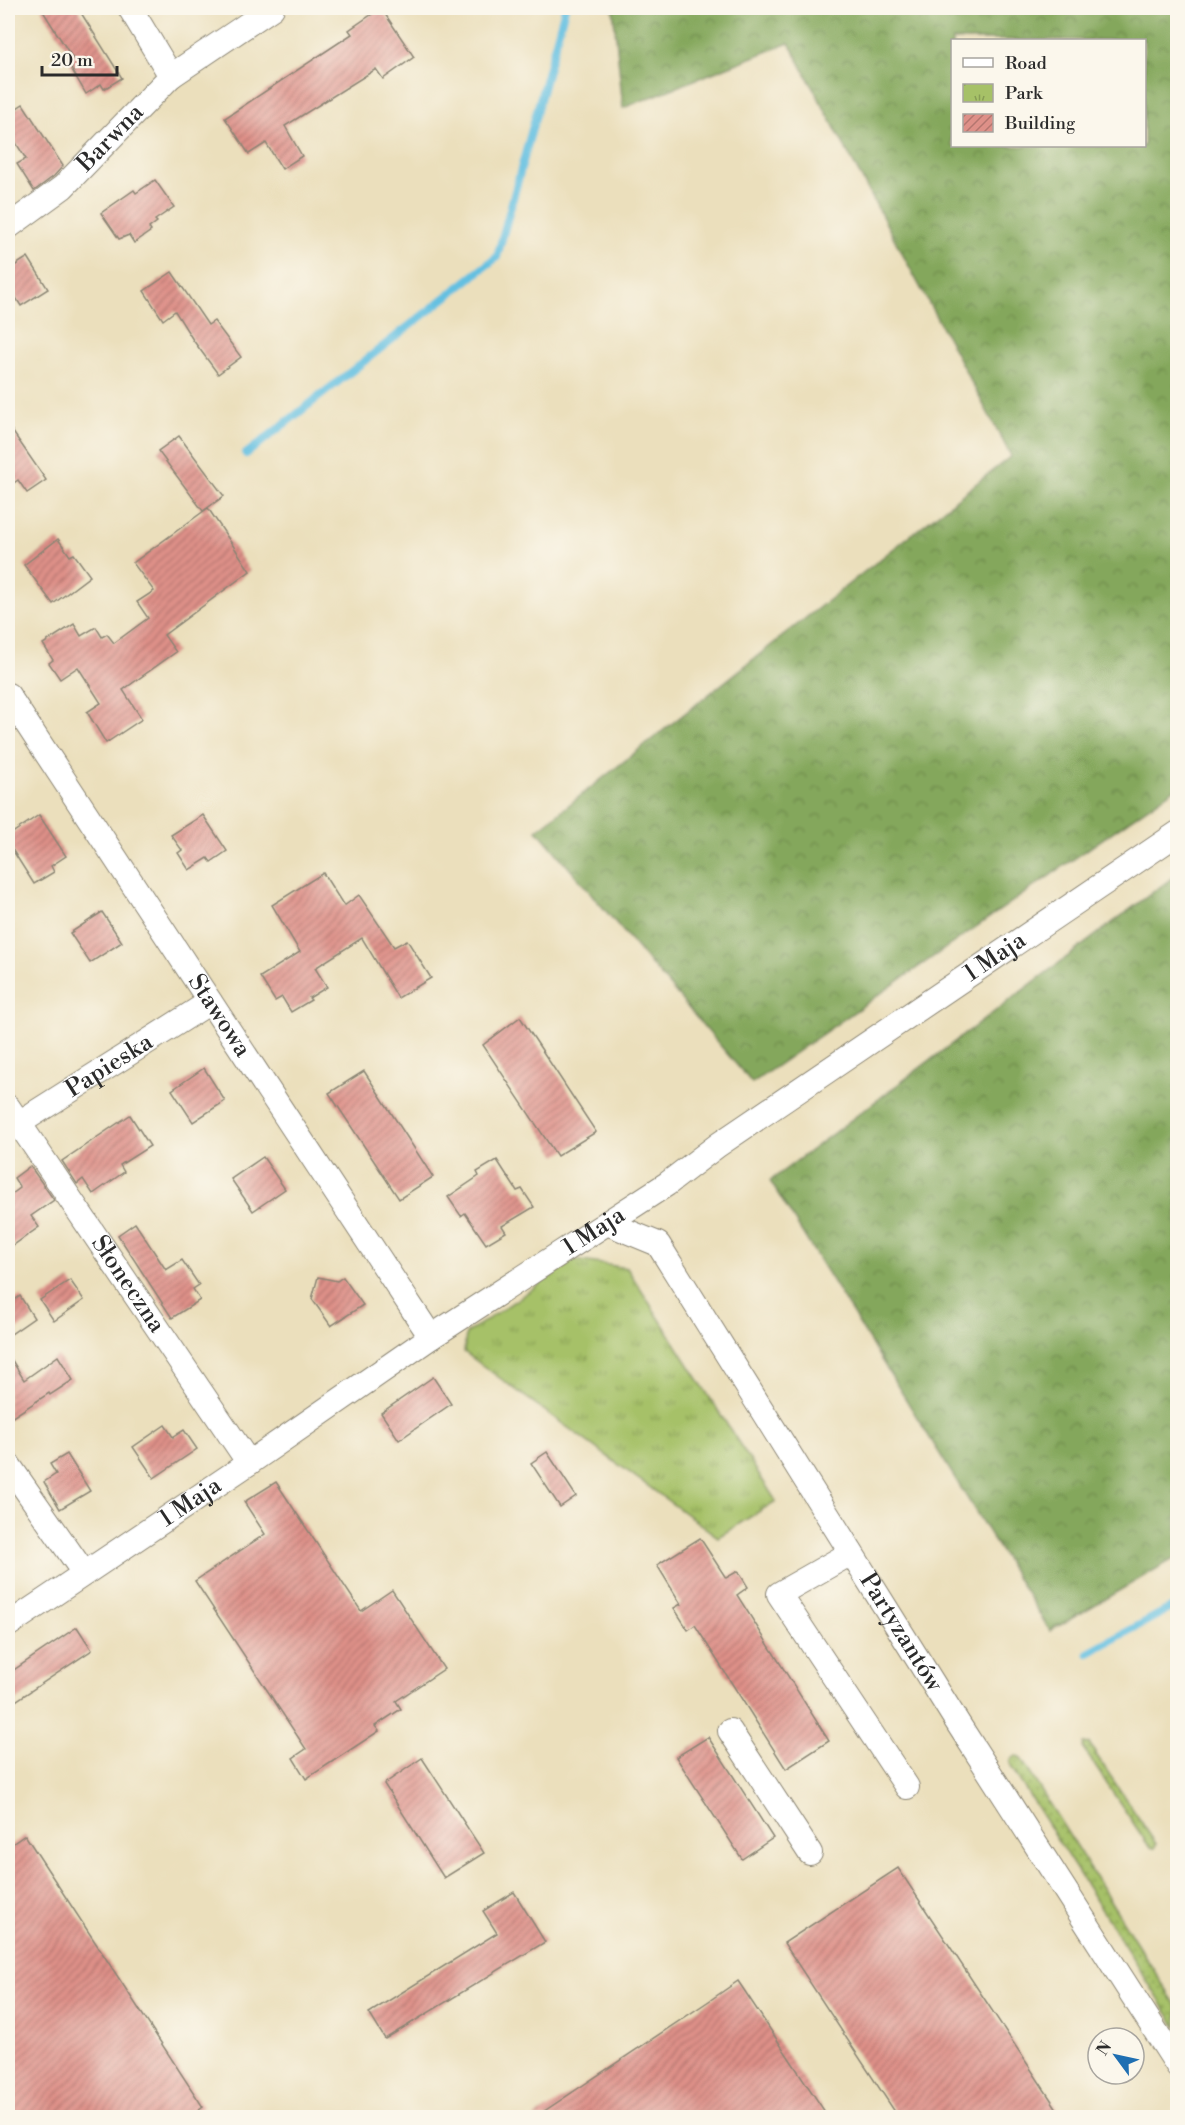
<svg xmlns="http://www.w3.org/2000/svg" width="1185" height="2125" font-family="'Libre Bodoni',serif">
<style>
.grass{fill:url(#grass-dots);stroke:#687649;stroke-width:1.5}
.forest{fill:url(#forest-crowns);stroke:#586944;stroke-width:1.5;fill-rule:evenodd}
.park{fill:url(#park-tufts);stroke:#687649;stroke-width:1.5}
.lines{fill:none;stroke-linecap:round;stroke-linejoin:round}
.stream{stroke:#63c0e1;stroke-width:8}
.building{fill:url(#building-hatch)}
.street-casing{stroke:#8b8574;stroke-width:26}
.street{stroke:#fff;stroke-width:24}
.labels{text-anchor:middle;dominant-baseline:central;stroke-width:4.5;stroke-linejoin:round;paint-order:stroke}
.street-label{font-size:24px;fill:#2b2b2b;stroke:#fbf7ec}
</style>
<defs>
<pattern id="grass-dots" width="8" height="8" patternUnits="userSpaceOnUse" patternTransform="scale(1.5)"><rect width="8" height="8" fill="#a6c167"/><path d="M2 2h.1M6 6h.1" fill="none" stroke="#879d55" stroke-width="1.8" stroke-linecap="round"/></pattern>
<pattern id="forest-crowns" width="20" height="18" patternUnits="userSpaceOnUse" patternTransform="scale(1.5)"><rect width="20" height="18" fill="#84a75c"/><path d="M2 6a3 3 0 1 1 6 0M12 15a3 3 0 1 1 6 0" fill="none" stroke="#6c884c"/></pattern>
<pattern id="park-tufts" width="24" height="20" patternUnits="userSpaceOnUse" patternTransform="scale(1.5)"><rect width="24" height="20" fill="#a6c167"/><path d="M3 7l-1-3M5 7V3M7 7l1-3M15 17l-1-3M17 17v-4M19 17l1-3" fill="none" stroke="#879d55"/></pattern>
<pattern id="building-hatch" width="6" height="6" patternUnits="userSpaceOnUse" patternTransform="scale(1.5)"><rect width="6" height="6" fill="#de9088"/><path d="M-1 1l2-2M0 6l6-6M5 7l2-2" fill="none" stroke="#b4766f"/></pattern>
</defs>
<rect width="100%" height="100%" fill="#fbf7ec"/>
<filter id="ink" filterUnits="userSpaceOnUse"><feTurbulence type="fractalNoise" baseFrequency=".0167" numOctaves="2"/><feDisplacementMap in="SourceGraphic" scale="12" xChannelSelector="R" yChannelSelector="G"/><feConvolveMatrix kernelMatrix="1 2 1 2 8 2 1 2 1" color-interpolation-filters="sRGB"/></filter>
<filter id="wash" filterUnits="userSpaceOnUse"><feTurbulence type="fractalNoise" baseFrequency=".008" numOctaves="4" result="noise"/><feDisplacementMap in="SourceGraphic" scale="24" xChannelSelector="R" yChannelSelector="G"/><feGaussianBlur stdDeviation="1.35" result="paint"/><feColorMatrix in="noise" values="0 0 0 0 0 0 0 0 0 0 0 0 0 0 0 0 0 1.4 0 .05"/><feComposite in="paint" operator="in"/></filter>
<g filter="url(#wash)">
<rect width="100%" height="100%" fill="#ebdfbc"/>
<!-- grass -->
<g class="grass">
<path d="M1084,1743L1089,1744L1156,1844L1155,1849L1150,1848L1083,1748Z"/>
<path d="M1016,1756L1020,1757L1177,2007V2028L1011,1767L1010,1760Z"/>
</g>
<!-- forest -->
<g class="forest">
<path d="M613,8H1177V787L752,1083L537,830L1011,456L789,43L623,108ZM952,40H1144V146H952Z"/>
<path d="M1177,874V1557L1050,1631L770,1181Z"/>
</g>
<!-- park -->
<path class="park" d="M575,1260L627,1268L776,1501L718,1537L464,1352L466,1334Z"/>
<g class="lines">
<!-- stream -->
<g class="stream">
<path d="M246,454L497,257L565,8"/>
<path d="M1088,1653L1178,1604"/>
</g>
</g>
<g id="blocks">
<!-- building -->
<g class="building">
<path d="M41,8H78L122,78L104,89L101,84L86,94L71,68L72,67L69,61L73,59Z"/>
<path d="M381,8L414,57L383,79L376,69L285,126L302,156L282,169L266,143L249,154L225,118L352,34L349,30Z"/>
<path d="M23,104L63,166L54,176L34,191L17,164L26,159L8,130V114Z"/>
<path d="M155,180L174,207L155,220L157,222L149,228L151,231L134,243L129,235L119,239L101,213L134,190L136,193Z"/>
<path d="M28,257L48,289L21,306L8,285V270Z"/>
<path d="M172,272L208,325L214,321L241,357L218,374L193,340L175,311L163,320L144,291Z"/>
<path d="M8,425L46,480L27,493L18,480L8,487Z"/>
<path d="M179,436L224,496L203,511L158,451Z"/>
<path d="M208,508L250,571L164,635L176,652L123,690L142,719L106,743L87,712L101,703L78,667L60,679L49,663L53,660L43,644L74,624L81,636L96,627L102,637L107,634L114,643L148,618L137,602L154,591L133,563Z"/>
<path d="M58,539L70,556L74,554L90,576L53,604L24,565Z"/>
<path d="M39,815L66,856L51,866L54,872L34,884L8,843V836Z"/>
<path d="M203,815L227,851L211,862L208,858L189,870L178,853L182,850L171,835Z"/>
<path d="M323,873L344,906L359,895L394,947L407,940L431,978L398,998L362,938L315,968L327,987L309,998L311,1000L291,1012L282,997L275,1001L260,977L300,952L272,905Z"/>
<path d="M102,912L122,942L90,963L70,933Z"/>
<path d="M520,1017L596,1132L557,1156L483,1045Z"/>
<path d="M204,1068L225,1101L193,1122L172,1090Z"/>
<path d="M364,1071L433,1177L399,1199L329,1093Z"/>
<path d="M130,1115L150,1146L120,1165L124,1172L93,1194L83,1179L77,1184L62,1161Z"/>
<path d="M263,1157L285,1189L253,1211L231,1179Z"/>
<path d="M497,1160L517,1191L522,1189L534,1207L502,1226L506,1232L486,1244L465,1213L461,1216L448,1197L479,1176L477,1172Z"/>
<path d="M30,1166L54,1200L31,1216L39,1227L8,1249V1197L20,1188L14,1178Z"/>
<path d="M135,1223L166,1270L182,1260L199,1285L193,1289L200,1300L172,1318L118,1235Z"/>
<path d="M318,1277L337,1281L343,1277L363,1305L331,1326L312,1299Z"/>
<path d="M70,1280L84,1300L54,1321L40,1300Z"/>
<path d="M20,1296L34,1318L8,1336V1305Z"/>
<path d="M8,1354L24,1380L58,1356L73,1380L50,1395L49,1393L8,1420Z"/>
<path d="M433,1377L451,1404L399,1440L381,1413Z"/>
<path d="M165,1425L173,1437L184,1430L197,1449L154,1478L133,1447Z"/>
<path d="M547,1452L576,1496L560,1507L531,1463Z"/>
<path d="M67,1454L90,1491L60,1509L44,1482L56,1474L50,1464Z"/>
<path d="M276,1482L361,1611L392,1590L444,1669L396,1701L401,1709L375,1726L379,1731L306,1779L293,1758L306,1749L195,1581L265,1534L244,1502Z"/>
<path d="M700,1538L726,1578L738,1571L748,1587L737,1595L829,1741L786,1769L695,1625L688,1630L674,1608L681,1604L657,1565Z"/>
<path d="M77,1627L92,1650L8,1706V1674Z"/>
<path d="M708,1737L773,1838L742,1859L676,1757Z"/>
<path d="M422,1758L484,1853L444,1878L384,1784Z"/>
<path d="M25,1835L203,2107L188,2118H8V1847Z"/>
<path d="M898,1868L1063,2118H899L784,1943Z"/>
<path d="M514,1892L545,1942L385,2039L369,2013L497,1933L483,1911Z"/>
<path d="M738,1981L829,2118H534L709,2001Z"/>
</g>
</g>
</g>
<g filter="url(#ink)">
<use href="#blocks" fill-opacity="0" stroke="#8b8574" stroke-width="1.5"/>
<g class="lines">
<!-- street casing -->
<g class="street-casing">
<g id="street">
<path d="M130,8L171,76"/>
<path id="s1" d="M8,227L63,187L171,76L272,8"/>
<path id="s2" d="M8,695L431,1337"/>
<path id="s3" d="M8,1107L249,1463"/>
<path id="s4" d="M8,1130L210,1002"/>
<path id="s5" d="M607,1223L658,1244L959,1725L1178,2066"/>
<path d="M8,1464L84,1573"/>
<path d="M851,1553L779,1594L907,1787"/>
<path id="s6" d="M8,1625L249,1463L431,1337L667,1184L718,1145L1178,833"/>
<path d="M730,1731L810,1853"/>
</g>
</g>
<!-- street -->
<use href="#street" class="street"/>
</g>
</g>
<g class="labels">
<!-- street labels -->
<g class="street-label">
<text stroke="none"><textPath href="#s1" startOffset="136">Barwna</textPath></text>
<text stroke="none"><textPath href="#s6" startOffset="1192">1 Maja</textPath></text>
<text stroke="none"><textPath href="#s2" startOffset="384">Stawowa</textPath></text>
<text stroke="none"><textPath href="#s4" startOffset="120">Papieska</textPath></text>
<text stroke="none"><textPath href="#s6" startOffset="706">1 Maja</textPath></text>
<text stroke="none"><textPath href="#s3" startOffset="214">Słoneczna</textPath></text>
<text stroke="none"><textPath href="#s6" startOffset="220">1 Maja</textPath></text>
<text stroke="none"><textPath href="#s5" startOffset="513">Partyzantów</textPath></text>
</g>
</g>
<!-- margin -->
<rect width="1185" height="2125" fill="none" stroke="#fbf7ec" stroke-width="30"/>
<!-- legend -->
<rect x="951" y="39" width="195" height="108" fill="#fbf7ec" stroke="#a8a59f" stroke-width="1.5"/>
<rect x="963" y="58" width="30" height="9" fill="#ffffff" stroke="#a8a59f" stroke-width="1.5"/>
<text x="1005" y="69" font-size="18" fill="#2b2b2b">Road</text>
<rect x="963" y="84" width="30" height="18" fill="url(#park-tufts)" stroke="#a8a59f" stroke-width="1.5"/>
<text x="1005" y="99" font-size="18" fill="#2b2b2b">Park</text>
<rect x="963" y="114" width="30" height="18" fill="url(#building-hatch)" stroke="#a8a59f" stroke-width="1.5"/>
<text x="1005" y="129" font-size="18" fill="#2b2b2b">Building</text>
<!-- north arrow -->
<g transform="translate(1116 2056) rotate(303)"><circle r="28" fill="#fbf7ec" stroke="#a8a59f" stroke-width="1.5"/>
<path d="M0-4.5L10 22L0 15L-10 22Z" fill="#1f6fb2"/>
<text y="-9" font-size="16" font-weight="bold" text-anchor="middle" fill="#2b2b2b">N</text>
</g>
<!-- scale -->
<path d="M42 66v9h75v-9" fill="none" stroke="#2b2b2b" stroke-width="3"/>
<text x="51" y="66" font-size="18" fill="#2b2b2b" stroke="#fbf7ec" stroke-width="4.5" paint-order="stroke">20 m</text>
</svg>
